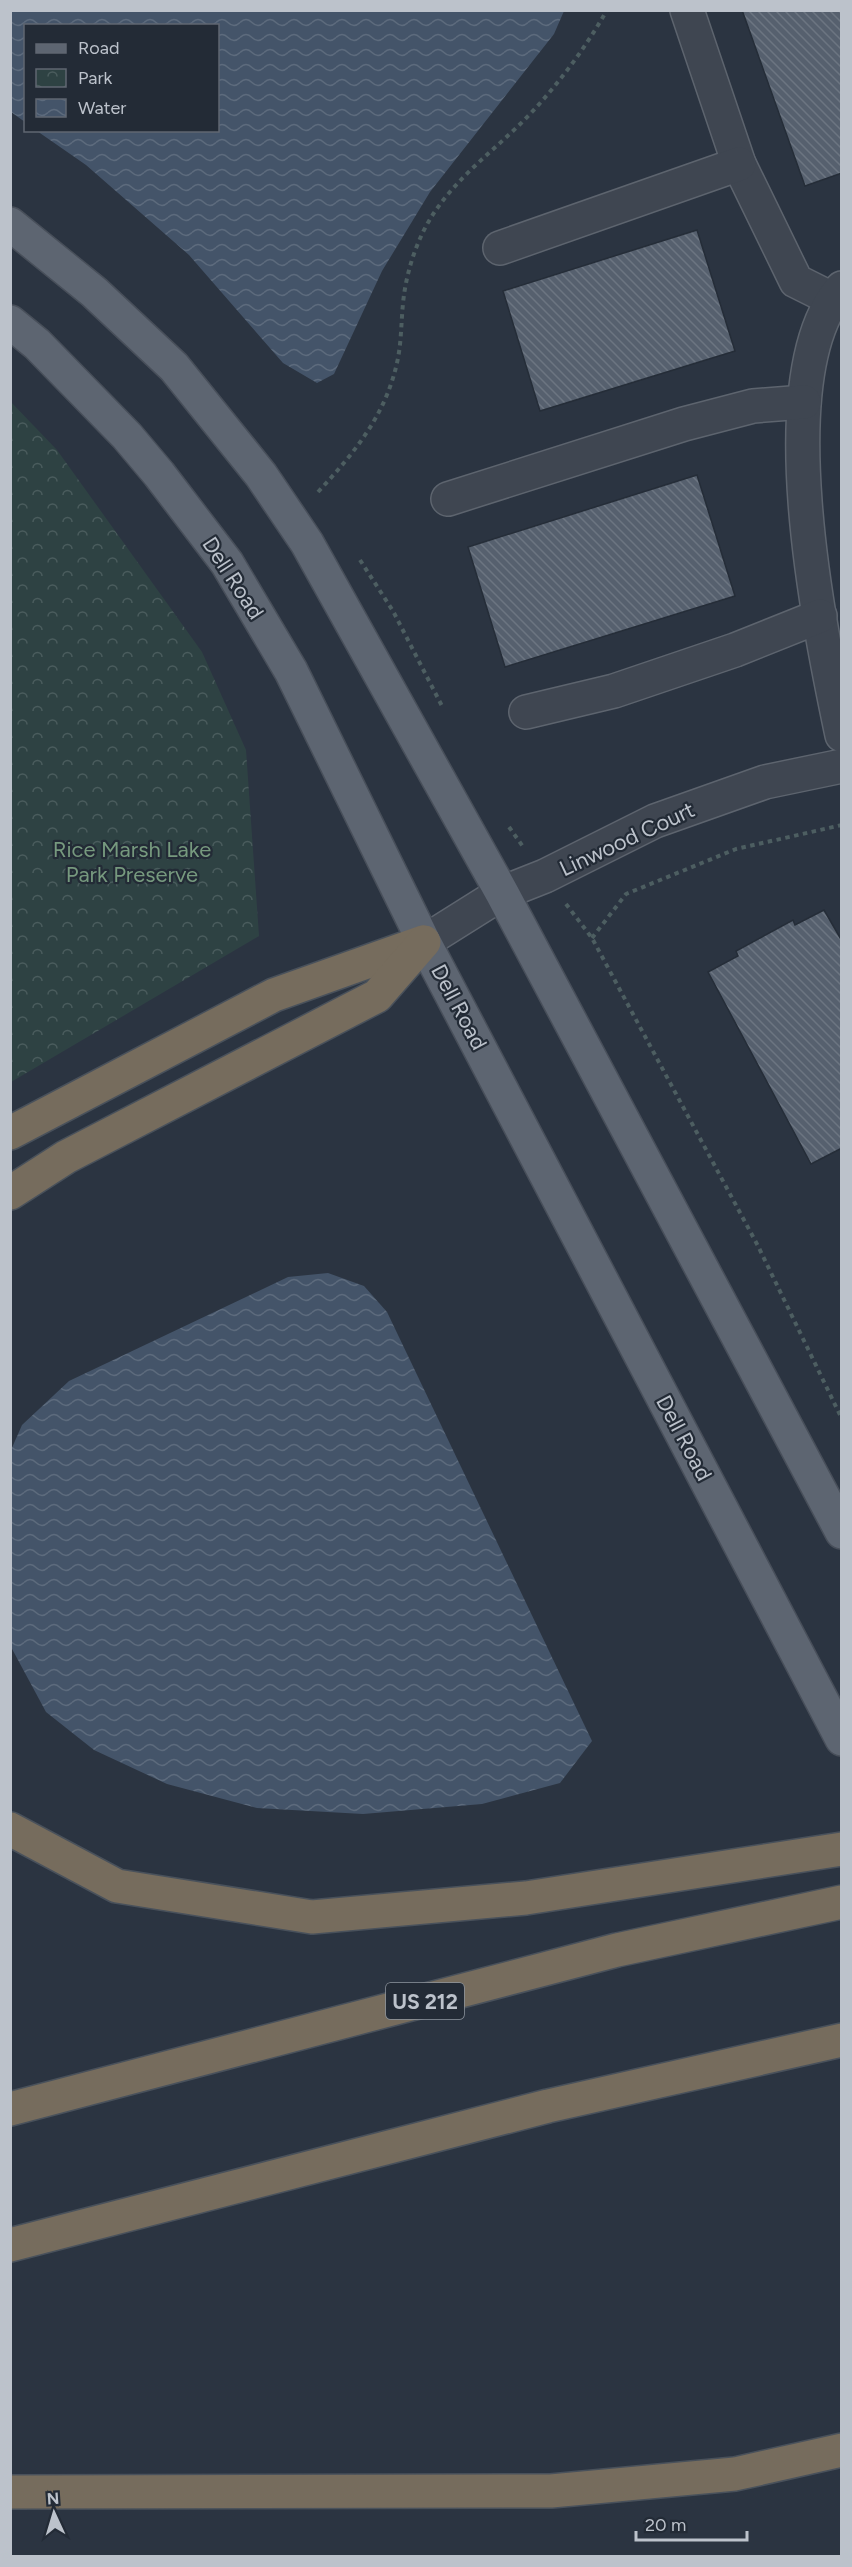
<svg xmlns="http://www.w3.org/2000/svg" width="852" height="2567" font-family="Figtree,sans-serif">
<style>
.park{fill:url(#park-crowns)}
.water{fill:url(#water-waves)}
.building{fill:url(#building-back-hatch);stroke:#252d38;stroke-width:1.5}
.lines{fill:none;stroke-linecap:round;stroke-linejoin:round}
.minor-casing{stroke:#5d646e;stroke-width:36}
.major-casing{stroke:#484f5a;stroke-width:36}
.highway-casing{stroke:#49515b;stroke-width:36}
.path{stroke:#4d5e61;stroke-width:4;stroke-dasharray:4.5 4.5;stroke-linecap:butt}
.minor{stroke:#3f4651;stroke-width:33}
.major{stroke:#5d6571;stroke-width:33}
.highway{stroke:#766c5d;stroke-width:33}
.labels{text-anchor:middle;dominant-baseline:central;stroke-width:4.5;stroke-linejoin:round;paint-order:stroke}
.shield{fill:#232b36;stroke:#8e959e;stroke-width:1.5}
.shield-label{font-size:21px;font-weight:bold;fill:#bcc2cb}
.street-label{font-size:22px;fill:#bcc2cb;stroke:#232b36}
.park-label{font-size:22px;fill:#76997e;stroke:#232b36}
</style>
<defs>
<pattern id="park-crowns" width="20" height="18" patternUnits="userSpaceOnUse" patternTransform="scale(1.5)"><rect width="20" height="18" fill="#2e4243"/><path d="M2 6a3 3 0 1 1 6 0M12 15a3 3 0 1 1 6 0" fill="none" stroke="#4a5c5d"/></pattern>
<pattern id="water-waves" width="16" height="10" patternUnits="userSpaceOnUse" patternTransform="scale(1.5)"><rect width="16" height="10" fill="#445469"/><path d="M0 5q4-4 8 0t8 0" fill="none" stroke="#5d6b7d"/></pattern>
<pattern id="building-back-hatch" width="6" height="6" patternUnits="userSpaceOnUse" patternTransform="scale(1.5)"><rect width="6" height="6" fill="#56606e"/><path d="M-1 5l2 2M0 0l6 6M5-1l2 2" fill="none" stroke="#6c7581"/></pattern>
</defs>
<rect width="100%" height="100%" fill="#2b3441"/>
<!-- park -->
<path class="park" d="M10,401L57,450L202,652L246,750L259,936L11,1082Z"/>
<!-- water -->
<g class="water">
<path d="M11,10H564V11L554,34L430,192L382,271L334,374L317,383L283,363L189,255L86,165L37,131L218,130V26H26L25,122L11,112Z"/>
<path d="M328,1273L364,1286L387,1312L592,1741L560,1783L482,1804L363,1814L257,1808L167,1784L94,1750L46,1712L11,1647V1450L22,1425L69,1381L288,1277Z"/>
</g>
<!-- building -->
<g class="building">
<path d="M742,10H842V173L805,186Z"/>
<path d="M697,230L735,351L540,411L503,291Z"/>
<path d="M697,475L735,596L505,667L468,547Z"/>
<path d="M824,910L842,941V1148L811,1164L708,972L738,956L736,951L793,920L795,925Z"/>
</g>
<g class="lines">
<!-- minor casing -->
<g class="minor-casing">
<g id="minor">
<path d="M687,10L739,164L796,281L832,299"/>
<path d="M500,248L739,164"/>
<path d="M842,288C766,374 820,630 842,735"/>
<path d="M448,499L684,424L753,406L804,402"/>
<path d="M526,712L614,691L735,650L820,616"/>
<path d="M424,942L502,893L545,876L655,821L765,782L842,766"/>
</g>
</g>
<!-- major casing -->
<g class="major-casing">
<g id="major">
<path d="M10,224L94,292L174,367L261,475L307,543L502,893L842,1532"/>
<path d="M10,322L37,344L127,436L159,474L227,563L291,671L424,942L842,1739"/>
</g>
</g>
<!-- highway casing -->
<g class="highway-casing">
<g id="highway">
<path d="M10,1133L274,995L423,942"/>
<path d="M10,1193L66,1157L377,996L424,942"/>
<path d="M10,1829L117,1886L312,1917L526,1898L842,1849"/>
<path d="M10,2109L617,1950L842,1902"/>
<path d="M10,2245L548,2106L842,2040"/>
<path d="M10,2492L551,2491L735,2474L842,2450"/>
</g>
</g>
<!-- path -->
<g class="path">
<path d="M318,492C355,452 387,414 398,358C402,337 401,316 404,295C408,266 419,234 436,210C462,172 500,146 531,113C560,82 586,47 607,10"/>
<path d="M360,560L393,611L443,708"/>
<path d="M509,827L524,848"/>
<path d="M566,904L592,938L758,1246L842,1419"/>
<path d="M592,938L626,894L736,849L842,825"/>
</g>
<!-- minor -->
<use href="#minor" class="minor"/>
<!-- major -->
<use href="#major" class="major"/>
<!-- highway -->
<use href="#highway" class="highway"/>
</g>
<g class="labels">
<!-- shield labels -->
<rect class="shield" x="386" y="1983" width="78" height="36" rx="4.5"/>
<g class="shield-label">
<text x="425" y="2001">US 212</text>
</g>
<!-- street labels -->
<g class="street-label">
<text transform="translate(233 578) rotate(57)">Dell Road</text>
<text transform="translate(627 839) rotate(-25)">Linwood Court</text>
<text transform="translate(459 1007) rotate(62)">Dell Road</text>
<text transform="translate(684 1438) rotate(62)">Dell Road</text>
</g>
<!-- park labels -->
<g class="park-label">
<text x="132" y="849">Rice Marsh Lake<tspan x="132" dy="25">Park Preserve</tspan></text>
</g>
</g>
<!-- border -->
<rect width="852" height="2567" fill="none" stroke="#bcc2cb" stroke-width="24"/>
<!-- legend -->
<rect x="24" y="24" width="195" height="108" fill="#232b36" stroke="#606772" stroke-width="1.5"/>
<rect x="36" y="44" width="30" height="9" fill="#5d6571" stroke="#606772" stroke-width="1.5"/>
<text x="78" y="54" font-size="18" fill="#bcc2cb">Road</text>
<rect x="36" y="69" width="30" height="18" fill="url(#park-crowns)" stroke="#606772" stroke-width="1.5"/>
<text x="78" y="84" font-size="18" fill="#bcc2cb">Park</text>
<rect x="36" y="99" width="30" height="18" fill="url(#water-waves)" stroke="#606772" stroke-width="1.5"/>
<text x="78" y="114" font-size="18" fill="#bcc2cb">Water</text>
<!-- north arrow -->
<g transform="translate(54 2513) rotate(356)" stroke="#232b36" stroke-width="4.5" paint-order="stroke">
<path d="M0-4.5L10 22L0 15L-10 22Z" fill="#bcc2cb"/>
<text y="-9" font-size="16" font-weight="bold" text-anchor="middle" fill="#bcc2cb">N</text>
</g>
<!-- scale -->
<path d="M636 2531v9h111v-9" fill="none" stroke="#bcc2cb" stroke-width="3"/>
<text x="645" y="2531" font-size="18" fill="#bcc2cb" stroke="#232b36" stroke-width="4.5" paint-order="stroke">20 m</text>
</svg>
